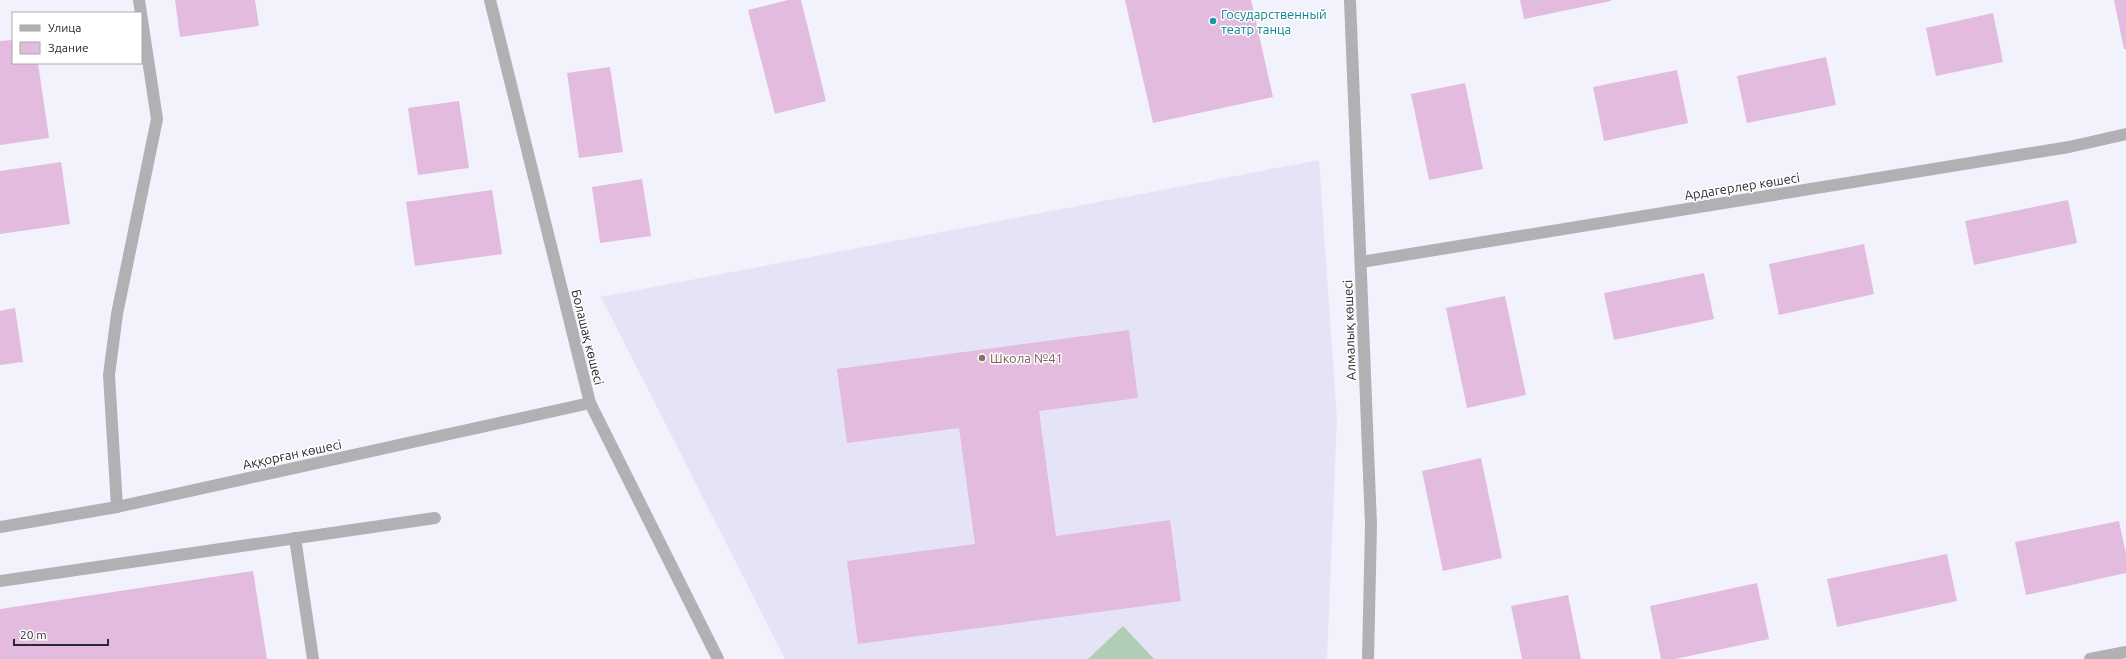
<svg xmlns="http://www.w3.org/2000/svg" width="2126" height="659" font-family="Ubuntu,sans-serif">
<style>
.built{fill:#e4e4f6}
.green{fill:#b0ceb5}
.building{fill:#e2bbdf}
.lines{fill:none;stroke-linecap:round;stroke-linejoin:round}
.service{stroke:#b1b0b4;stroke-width:12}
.minor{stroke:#b1b0b4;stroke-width:12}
.tertiary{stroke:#b1b0b4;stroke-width:12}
.culture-dot{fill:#0f9aa8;stroke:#fff;stroke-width:1.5}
.education-dot{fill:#8d6e63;stroke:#fff;stroke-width:1.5}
.labels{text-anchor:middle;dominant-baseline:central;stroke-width:3;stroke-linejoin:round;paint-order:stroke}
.culture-label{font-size:13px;fill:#0d838f;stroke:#fff;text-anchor:start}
.street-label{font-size:13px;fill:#2a2a2e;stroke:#fff}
.education-label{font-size:13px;fill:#785e54;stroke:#fff;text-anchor:start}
</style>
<rect width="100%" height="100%" fill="#f2f2fd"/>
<!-- built -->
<path class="built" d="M1319,160L1337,419L1327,659H785L601,297Z"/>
<!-- green -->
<path class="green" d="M1123,626L1154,659H1088Z"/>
<!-- building -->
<g class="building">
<path d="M175,0H255L259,26L180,37Z"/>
<path d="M788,0H801L826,101L775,114L748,10Z"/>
<path d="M1125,0H1251L1273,97L1153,123Z"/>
<path d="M1520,0H1611V1L1524,19Z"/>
<path d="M2114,0H2126V49H2124Z"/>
<path d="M1993,13L2003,62L1936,76L1926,28Z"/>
<path d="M13,40V63H38L49,138L0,145V41Z"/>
<path d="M1826,57L1836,105L1747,123L1737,76Z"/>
<path d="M610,67L623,152L579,158L567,73Z"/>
<path d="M1677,70L1688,123L1604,141L1593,87Z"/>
<path d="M1465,83L1483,169L1429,180L1411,94Z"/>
<path d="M459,101L469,168L418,175L408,108Z"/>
<path d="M61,162L70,224L0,234V171Z"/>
<path d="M642,179L651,236L600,243L592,187Z"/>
<path d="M492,190L502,254L415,266L406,202Z"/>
<path d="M2068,200L2077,243L1974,265L1965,221Z"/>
<path d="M1864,244L1874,294L1779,315L1769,264Z"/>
<path d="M1704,273L1714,319L1614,340L1604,293Z"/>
<path d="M1505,296L1526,395L1467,408L1446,308Z"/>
<path d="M15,308L23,362L0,365V311Z"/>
<path d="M1129,330L1138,398L1039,411L1056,536L1170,520L1181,601L858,644L847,561L975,544L959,428L847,443L837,369Z"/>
<path d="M1481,458L1502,558L1443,571L1422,471Z"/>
<path d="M2119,521L2126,554V573L2026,595L2015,542Z"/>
<path d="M1947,554L1957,601L1837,627L1827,579Z"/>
<path d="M253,571L267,659H0V609Z"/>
<path d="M1757,583L1769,639L1675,659H1661L1650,606Z"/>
<path d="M1568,595L1581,659H1522L1511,606Z"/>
</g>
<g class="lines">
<!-- service -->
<g class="service">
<path d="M295,538L313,659"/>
<path d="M0,581L435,518"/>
</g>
<!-- minor -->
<g class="minor">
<path d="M490,0L590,403L718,659"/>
<path d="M1361,262L2069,147L2126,134"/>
<path d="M117,507L109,375L117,314L157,119L139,0"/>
<path d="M0,527L117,507L590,403"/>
<path d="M2090,659L2126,652"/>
</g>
<!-- tertiary -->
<path class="tertiary" d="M1350,0L1371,525L1368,659"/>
</g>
<!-- markers -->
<circle class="culture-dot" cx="1213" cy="21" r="4"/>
<circle class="education-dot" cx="982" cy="358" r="4"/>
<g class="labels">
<!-- culture labels -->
<g class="culture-label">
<text x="1221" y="14">Государственный<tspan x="1221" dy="15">театр танца</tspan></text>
</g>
<!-- street labels -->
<g class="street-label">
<text transform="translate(1742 186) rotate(-9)">Ардагерлер көшесі</text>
<text transform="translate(1349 330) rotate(-92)">Алмалық көшесі</text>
<text transform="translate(588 337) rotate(76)">Болашақ көшесі</text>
<text transform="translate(292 454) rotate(-12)">Аққорған көшесі</text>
</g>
<!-- education labels -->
<g class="education-label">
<text x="990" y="358">Школа №41</text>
</g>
</g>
<!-- legend -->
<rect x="12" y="12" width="130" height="52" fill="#ffffff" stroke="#aaaaab"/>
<rect x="20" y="25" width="20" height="6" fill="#b1b0b4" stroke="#aaaaab"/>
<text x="48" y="32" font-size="12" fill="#2a2a2e">Улица</text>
<rect x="20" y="42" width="20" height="12" fill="#e2bbdf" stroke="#aaaaab"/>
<text x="48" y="52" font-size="12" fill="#2a2a2e">Здание</text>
<!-- scale -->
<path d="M14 639v6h94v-6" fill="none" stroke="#2a2a2e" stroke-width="2"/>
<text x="20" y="639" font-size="12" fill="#2a2a2e" stroke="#ffffff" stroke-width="3" paint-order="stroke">20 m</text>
</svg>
